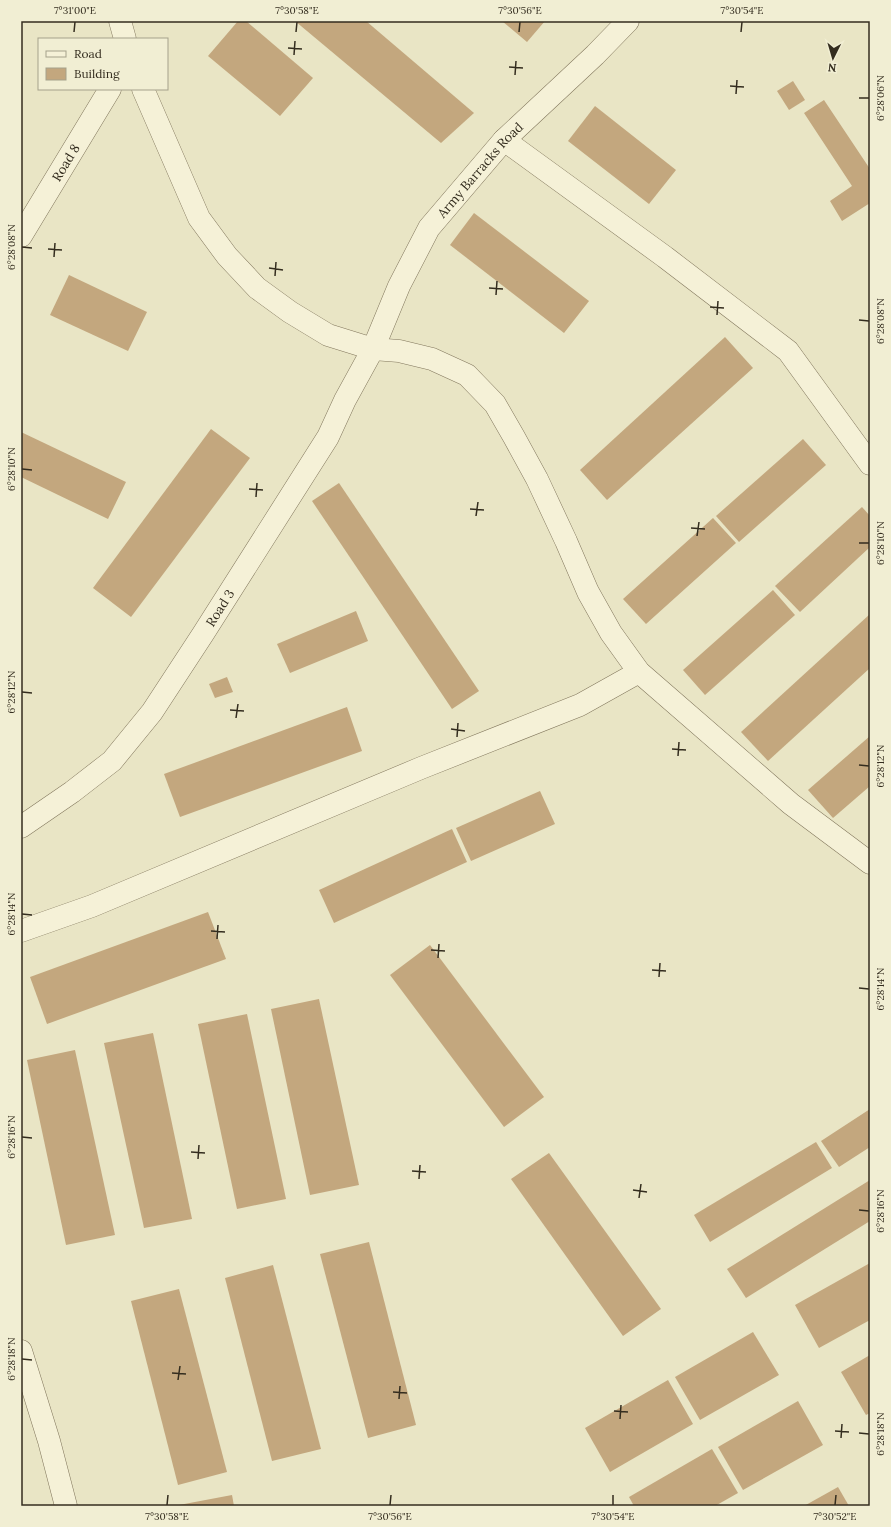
<svg xmlns="http://www.w3.org/2000/svg" width="891" height="1527" font-family="Lora,serif">
<style>
.building{fill:#c3a77e}
.lines{fill:none;stroke-linecap:round;stroke-linejoin:round}
.minor-casing{stroke:#82775d;stroke-width:23}
.minor{stroke:#f5f1d7;stroke-width:22}
.ticks{fill:none;stroke:#342d1f;stroke-width:1.5}
.labels{text-anchor:middle;dominant-baseline:central;stroke-width:3;stroke-linejoin:round;paint-order:stroke}
.street-label{font-size:13px;fill:#342d1f;stroke:#f1eed3}
.neatline{fill:none;stroke:#342d1f;stroke-width:1.5}
.ticks-label{font-size:10px;text-anchor:middle;fill:#342d1f}
</style>
<rect width="100%" height="100%" fill="#e9e5c5"/>
<!-- building -->
<g class="building">
<path d="M238,21H246L313,78L280,116L208,56Z"/>
<path d="M295,21H366L474,113L441,143Z"/>
<path d="M502,21H545L527,42Z"/>
<path d="M793,81L805,100L789,110L777,91Z"/>
<path d="M824,100L870,169V203L842,221L830,201L852,186L804,113Z"/>
<path d="M595,106L676,170L649,204L568,141Z"/>
<path d="M474,213L589,301L564,333L450,245Z"/>
<path d="M69,275L147,312L128,351L50,315Z"/>
<path d="M725,337L753,368L607,500L580,470Z"/>
<path d="M211,429L250,458L131,617L93,588Z"/>
<path d="M21,432L126,482L108,519L21,477Z"/>
<path d="M803,439L826,465L739,542L716,516Z"/>
<path d="M339,483L479,691L452,709L312,501Z"/>
<path d="M862,507L870,516V547L800,612L775,586Z"/>
<path d="M713,518L736,543L646,624L623,599Z"/>
<path d="M773,590L795,615L705,695L683,670Z"/>
<path d="M356,611L368,641L290,673L277,644Z"/>
<path d="M870,614V668L768,761L741,732Z"/>
<path d="M227,677L233,692L215,698L209,684Z"/>
<path d="M347,707L362,751L180,817L164,774Z"/>
<path d="M870,736V786L833,818L808,790Z"/>
<path d="M540,791L555,824L471,861L456,828Z"/>
<path d="M452,829L467,862L334,923L319,890Z"/>
<path d="M208,912L226,959L47,1024L30,977Z"/>
<path d="M430,945L544,1097L504,1127L390,975Z"/>
<path d="M319,999L359,1185L310,1195L271,1009Z"/>
<path d="M247,1014L286,1199L237,1209L198,1024Z"/>
<path d="M153,1033L192,1219L144,1228L104,1043Z"/>
<path d="M75,1050L115,1235L66,1245L27,1060Z"/>
<path d="M870,1109V1147L839,1167L821,1141Z"/>
<path d="M816,1142L832,1168L710,1242L694,1215Z"/>
<path d="M549,1153L661,1309L623,1336L511,1179Z"/>
<path d="M870,1180V1221L746,1298L727,1269Z"/>
<path d="M369,1242L416,1425L368,1438L320,1254Z"/>
<path d="M870,1263V1320L819,1348L795,1305Z"/>
<path d="M273,1265L321,1449L272,1461L225,1278Z"/>
<path d="M179,1289L227,1472L178,1485L131,1301Z"/>
<path d="M753,1332L779,1375L700,1420L675,1377Z"/>
<path d="M870,1355V1413L866,1415L841,1372Z"/>
<path d="M668,1380L693,1424L610,1472L585,1428Z"/>
<path d="M798,1401L823,1445L743,1490L718,1447Z"/>
<path d="M712,1449L738,1493L715,1506H634L629,1497Z"/>
<path d="M838,1487L849,1506H804Z"/>
<path d="M232,1495L234,1506H179V1505Z"/>
</g>
<g class="lines">
<!-- minor casing -->
<g class="minor-casing">
<g id="minor">
<path d="M120,21L125,39"/>
<path d="M143,89L199,218L227,256L257,288L290,312L328,335L373,349L399,351L432,359L467,375L495,404L514,437L537,479L566,541L588,592L611,633L639,672L791,804L870,863"/>
<path d="M504,140L665,257L788,351L870,464"/>
<path id="s1" d="M21,236L110,89"/>
<path id="s2" d="M21,827L72,792L112,761L152,712L203,634L328,437L345,400L373,349L399,286L429,228L504,140L595,55L628,21"/>
<path d="M21,931L92,906L421,768L580,705L639,672"/>
<path d="M21,1351L49,1441L66,1506"/>
</g>
</g>
<!-- minor -->
<use href="#minor" class="minor"/>
</g>
<!-- ticks -->
<path class="ticks" d="M74,32L75,22M296,32L297,22M519,32L520,22M741,32L742,22M288,48L302,49M294,55L295,41M509,67L523,68M515,75L516,61M730,86L744,87M736,94L737,80M859,98H869M22,247L32,248M48,249L62,250M54,257L55,243M269,268L283,270M275,276L276,262M489,288L503,289M496,295L497,281M710,307L724,308M717,315L718,301M859,320L869,321M22,469L32,470M249,489L263,490M256,497L257,483M470,509L484,510M476,516L478,502M691,528L705,529M697,536L699,522M859,543H869M22,692L32,693M230,710L244,711M236,718L238,704M451,729L465,731M457,737L458,723M672,749L686,750M678,756L679,742M859,765L869,766M22,914L32,915M211,931L225,932M217,939L218,925M431,950L445,951M438,958L439,944M652,970L666,971M659,977L660,963M859,988L869,989M22,1137L32,1138M191,1152L205,1153M198,1159L199,1145M412,1171L426,1172M419,1179L420,1165M633,1190L647,1192M639,1198L641,1184M859,1210L869,1211M22,1359L32,1360M172,1373L186,1374M178,1380L180,1366M393,1392L407,1393M399,1399L400,1386M614,1411L628,1412M620,1419L621,1405M835,1431L849,1432M859,1433L869,1434M841,1438L842,1424M167,1505L168,1495M390,1505L391,1495M613,1505V1495M835,1505L836,1495"/>
<g class="labels">
<!-- street labels -->
<g class="street-label">
<text stroke="none"><textPath href="#s1" startOffset="86">Road 8</textPath></text>
<text stroke="none"><textPath href="#s2" startOffset="812">Army Barracks Road</textPath></text>
<text stroke="none"><textPath href="#s2" startOffset="300">Road 3</textPath></text>
</g>
</g>
<!-- border -->
<rect width="891" height="1527" fill="none" stroke="#f1eed3" stroke-width="44"/>
<!-- legend -->
<rect x="38" y="38" width="130" height="52" fill="#f1eed3" stroke="#a5a18b"/>
<rect x="46" y="51" width="20" height="6" fill="#f5f1d7" stroke="#a5a18b"/>
<text x="74" y="58" font-size="12" fill="#342d1f">Road</text>
<rect x="46" y="68" width="20" height="12" fill="#c3a77e" stroke="#a5a18b"/>
<text x="74" y="78" font-size="12" fill="#342d1f">Building</text>
<!-- north arrow -->
<g transform="translate(833 58) rotate(185)" stroke="#f1eed3" stroke-width="3" paint-order="stroke">
<path d="M0-3L7 15L0 10L-7 15Z" fill="#342d1f"/>
<text y="-6" font-size="11" font-weight="bold" text-anchor="middle" fill="#342d1f">N</text>
</g>
<rect x="22" y="22" width="847" height="1483" class="neatline"/>
<g class="ticks-label">
<text x="75" y="14">7°31'00"E</text>
<text x="297" y="14">7°30'58"E</text>
<text x="520" y="14">7°30'56"E</text>
<text x="742" y="14">7°30'54"E</text>
<text transform="translate(880 98) rotate(-90)" y="4">6°28'06"N</text>
<text transform="translate(11 247) rotate(-90)" y="4">6°28'08"N</text>
<text transform="translate(880 321) rotate(-90)" y="4">6°28'08"N</text>
<text transform="translate(11 469) rotate(-90)" y="4">6°28'10"N</text>
<text transform="translate(880 543) rotate(-90)" y="4">6°28'10"N</text>
<text transform="translate(11 692) rotate(-90)" y="4">6°28'12"N</text>
<text transform="translate(880 766) rotate(-90)" y="4">6°28'12"N</text>
<text transform="translate(11 914) rotate(-90)" y="4">6°28'14"N</text>
<text transform="translate(880 989) rotate(-90)" y="4">6°28'14"N</text>
<text transform="translate(11 1137) rotate(-90)" y="4">6°28'16"N</text>
<text transform="translate(880 1211) rotate(-90)" y="4">6°28'16"N</text>
<text transform="translate(11 1359) rotate(-90)" y="4">6°28'18"N</text>
<text transform="translate(880 1434) rotate(-90)" y="4">6°28'18"N</text>
<text x="167" y="1520">7°30'58"E</text>
<text x="390" y="1520">7°30'56"E</text>
<text x="613" y="1520">7°30'54"E</text>
<text x="835" y="1520">7°30'52"E</text>
</g>
</svg>
